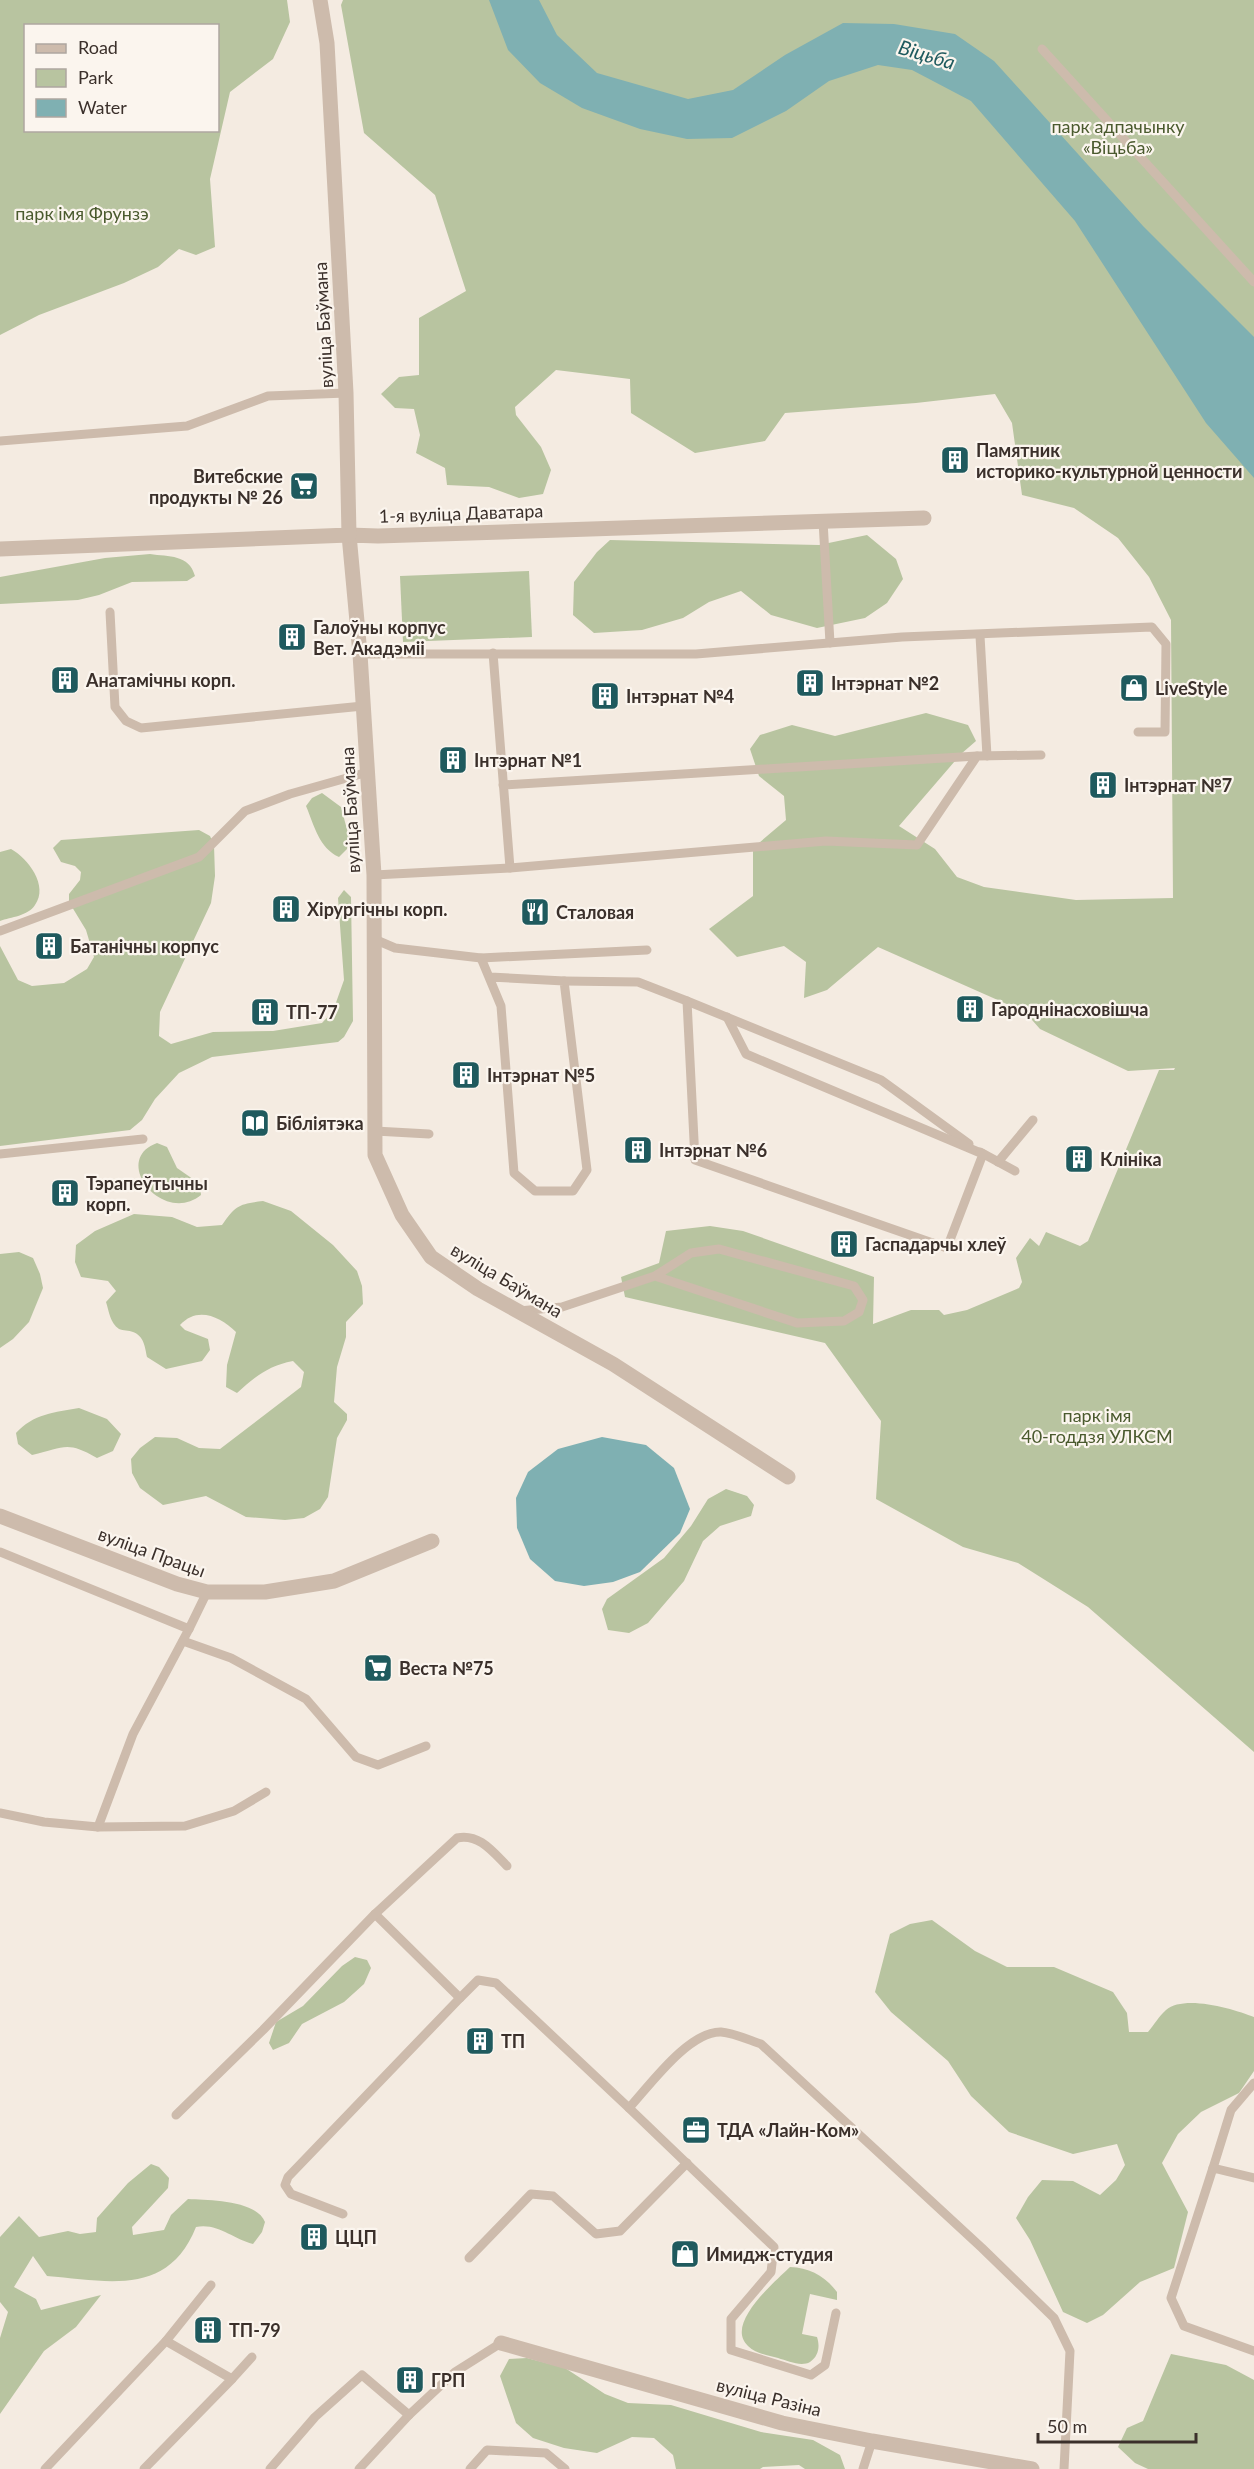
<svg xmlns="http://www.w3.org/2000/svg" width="1254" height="2469" font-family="Lato,sans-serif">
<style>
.green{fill:#b8c4a0;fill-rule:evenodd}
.water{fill:#7fb0b2}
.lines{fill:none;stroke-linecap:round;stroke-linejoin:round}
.service{stroke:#cdbbac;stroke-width:9}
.minor{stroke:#cdbbac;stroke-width:15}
.tertiary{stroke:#cdbbac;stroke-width:15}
.labels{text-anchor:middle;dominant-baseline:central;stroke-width:4.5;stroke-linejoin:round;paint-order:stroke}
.park-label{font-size:18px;fill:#4a5a2e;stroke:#fbf5ee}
.street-label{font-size:18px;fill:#3b302b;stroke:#fbf5ee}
.poi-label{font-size:18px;font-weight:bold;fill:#3b302b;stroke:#fbf5ee;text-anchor:start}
.water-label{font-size:20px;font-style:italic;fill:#1f5a5e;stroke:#fbf5ee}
</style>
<rect width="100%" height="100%" fill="#f4ebe1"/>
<!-- green -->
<g class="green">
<path d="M0,0H287L290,22L273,59L230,92L210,179L215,247L196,255L179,249L158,267L124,283L39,315L0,335ZM26,26H218V130H26Z"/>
<path d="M343,0H1254V1752L1088,1607L1018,1563L963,1547L876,1499L881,1421L825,1343L625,1297L621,1277L659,1263L666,1231L710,1226L743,1231L874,1277L873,1324L911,1310H939L944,1315L967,1310L1019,1288L1022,1282L1016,1258L1030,1238L1039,1246L1046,1232L1080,1246L1088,1241L1159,1070H1174L1175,1068L1128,1071L1040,1029L1025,1012L878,947L827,990L804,998L806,962L784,946L737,957L709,929L753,896V848L786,820L784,796L759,776L750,749L760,735L792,725L835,736L926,713L968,725L976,741L961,754L899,826L935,849L957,877L984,887L1076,900L1173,898L1171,620L1149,577L1118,538L1074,508L1022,495L1012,423L995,394L916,403L785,413L765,441L695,453L631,413L630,379L556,370L515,407L516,415L541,447L551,470L543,494L519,498L489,487L447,485L445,468L416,453L420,435L414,409L395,408L381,394L399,377L419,375V318L466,291L435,195L364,133L341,5Z"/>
<path d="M867,535L896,559L903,579L887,603L865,618L817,628L771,615L741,591L709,602L683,618L642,630L594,633L573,615L574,582L597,552L610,540L819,545Z"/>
<path d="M150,554C169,557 189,554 195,576L187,581L132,582L99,595L78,600L0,604V577L105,558Z"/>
<path d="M529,571L532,637L403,642L400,576Z"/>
<path d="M322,793L341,807L349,837L347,849L339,857C319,848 314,825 306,806L312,798Z"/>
<path d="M199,830L210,836L214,845L215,876L211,903L160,1012L159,1036L171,1044L213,1032L273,1031L322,1023L333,1011L344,980L338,898L344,890L351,897L353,1021L344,1037L338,1042L212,1057L179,1073L155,1099L142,1120L130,1130L0,1146V946L18,980L32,986L64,983L87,969L94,957L86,930L69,902V894L80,880L81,872L75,866L61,862L53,848L61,840Z"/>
<path d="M11,849C28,858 49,886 35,905C28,916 11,917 0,921V852Z"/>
<path d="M157,1143L167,1147L177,1168L200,1184L201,1195C163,1226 110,1160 157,1143Z"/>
<path d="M263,1201L291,1211L333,1245L357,1271L362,1286L363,1304L346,1322V1337L337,1367L334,1402L347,1414V1420L337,1438L328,1497L320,1509L304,1518L285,1520L246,1517L206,1496L163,1505L140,1488L132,1473L131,1459L140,1448L155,1437L177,1438L199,1448L220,1449L301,1387L304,1372L293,1361C268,1366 256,1376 237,1393L226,1387L227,1365L236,1332C220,1316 197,1306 180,1325L185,1330L208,1339L210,1350L202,1361L166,1369L147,1357C145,1347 144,1336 133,1332C129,1330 123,1331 119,1329C110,1323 109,1311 106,1302L116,1291L108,1281L81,1277L75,1262L76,1245L95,1231L134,1214L172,1217L197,1227L222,1225C236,1205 239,1204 263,1201Z"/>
<path d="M19,1252L33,1258L40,1274L43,1288L29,1322L13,1339L0,1348V1254Z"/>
<path d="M79,1408L107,1419L121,1434L113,1451L97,1458C66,1440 64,1448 32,1455L18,1444L16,1433C33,1414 55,1412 79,1408Z"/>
<path d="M726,1489L747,1496L754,1505L751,1516L720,1526L703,1541L684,1581L648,1623L629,1633L608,1630L602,1609L607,1599L664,1558L691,1526L708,1499Z"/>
<path d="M932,1920L975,1951L1007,1967H1054L1113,1992L1127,2013L1129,2032H1148C1154,2025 1159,2016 1166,2010C1184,1994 1234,2009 1254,2017V2071L1239,2093L1201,2112L1178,2134L1162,2163L1188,2212L1174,2268L1140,2282L1103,2315L1087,2323L1063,2312L1030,2240L1016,2218L1028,2197L1042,2180L1073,2181L1100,2195L1116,2180L1125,2165L1117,2144L1073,2154L1009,2132L971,2096L948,2061L891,2012L875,1992L890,1934L910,1924Z"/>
<path d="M355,1957L367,1960L371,1968L364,1984L344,2002L302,2024L289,2043L273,2050L269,2043L276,2022L303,2006L342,1966Z"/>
<path d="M151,2164L159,2167L169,2178L168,2188L132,2227L133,2235L164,2230L171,2215L188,2199C209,2200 256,2200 265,2222L262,2232L253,2244C232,2239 219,2223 196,2227C168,2297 108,2281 47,2276L33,2256L14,2287L36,2299L41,2310L101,2295L76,2327L44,2351L0,2414V2338L8,2312L0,2302V2237L19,2216L39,2237L68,2231L80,2234L96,2232L97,2218L128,2183Z"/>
<path d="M790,2267C810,2268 825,2276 837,2292V2300L810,2294L802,2334L817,2337C820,2346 819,2356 810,2362C801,2367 788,2361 778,2358C768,2355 756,2354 748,2346C724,2324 776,2281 790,2267Z"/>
<path d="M1171,2354L1226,2365L1254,2380V2469H1148L1135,2463L1118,2447L1127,2428L1143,2421Z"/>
<path d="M527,2358L565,2368L605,2394L628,2403L671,2405L761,2432L813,2440L840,2455L845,2469H805L799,2465L763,2467L760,2469H676L673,2455L654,2438L632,2437L597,2453L564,2448L533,2438L516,2423L500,2376L509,2359Z"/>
</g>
<!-- water -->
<g class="water">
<path d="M489,0H539L557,35L597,73L688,99L733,90L785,55L843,23L894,24L955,34L994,61L1143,226L1254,337V478L1206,423L1075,221L971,101L912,70L878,65L829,81L786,111L732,138L687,139L640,129L582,108L540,83L508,50Z"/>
<path d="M602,1437L646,1445L674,1468L690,1509L680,1533L640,1572L613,1582L584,1586L555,1581L530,1559L517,1528L516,1498L528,1472L558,1449Z"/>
</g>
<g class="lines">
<!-- service -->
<g class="service">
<path d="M1042,49L1254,282"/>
<path d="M0,441L187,426L268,396L346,393"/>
<path d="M823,521L830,643"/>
<path d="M110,612L115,707L126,721L141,728L363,706"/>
<path d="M980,636L987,756"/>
<path d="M493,653L510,868"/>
<path d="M360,654H696L902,637L1152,627L1166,644L1165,732H1138"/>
<path d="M503,785L977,756"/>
<path d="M374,875L510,868L826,841L917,845L977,756L1041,755"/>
<path d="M0,931L199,857L245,811L290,794L368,772"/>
<path d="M374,939L395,948L481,958L647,950"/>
<path d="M481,958L501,1006L514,1173L535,1191H573L587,1170L564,981L490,977"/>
<path d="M564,981L638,982L687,1001L881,1080L969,1144"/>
<path d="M687,1001L695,1160L947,1248L983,1154L746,1054L727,1017"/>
<path d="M375,1131L429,1134"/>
<path d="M980,1152L1015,1171"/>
<path d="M0,1154L143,1139"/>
<path d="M998,1162L1033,1120"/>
<path d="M519,1311L562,1307L655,1276L797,1323L844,1321L859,1312L863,1300L854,1286L719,1249L691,1253L655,1276"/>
<path d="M0,1552L189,1629"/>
<path d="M183,1641L231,1658L306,1699L356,1757L378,1765L426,1746"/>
<path d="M0,1813L44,1822L98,1827L185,1826L234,1811L266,1792"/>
<path d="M98,1827L133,1734L189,1629L207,1592"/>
<path d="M375,1914L460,1998L478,1980L496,1983L629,2108C650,2085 689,2031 721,2032C734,2033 749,2040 761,2044L982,2248L1054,2318L1070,2351L1064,2469"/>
<path d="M629,2108L774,2247L771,2272L731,2319V2350L811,2375L825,2365L836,2313"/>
<path d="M176,2115L263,2030L375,1914L457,1838C479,1833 493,1852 507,1866"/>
<path d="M1213,2168L1231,2110L1254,2083"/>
<path d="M1254,2178L1213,2168L1171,2298L1184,2326L1254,2351"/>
<path d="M343,2214L291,2194L285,2185L288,2177L460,1998"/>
<path d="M469,2258L531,2194L553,2196L596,2234L620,2231L687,2163"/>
<path d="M166,2341L211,2285"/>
<path d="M232,2379L252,2357"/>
<path d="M45,2469L166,2341L232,2379L144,2469"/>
<path d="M270,2469L315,2417L362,2375L409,2415"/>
<path d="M359,2469L409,2415L455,2372L501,2343"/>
<path d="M470,2469L487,2450L546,2453L565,2469"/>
<path d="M863,2469L872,2441"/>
</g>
<!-- minor -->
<g class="minor">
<path d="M788,1477L613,1364L478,1289L431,1257L402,1215L375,1155L374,875L360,654L349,535L378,536L924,518"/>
<path d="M0,1516L177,1584L207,1592H265L334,1581L432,1541"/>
<path d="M501,2343L782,2423L872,2441L1032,2469"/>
</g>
<!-- tertiary -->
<path class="tertiary" d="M0,549L349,535L346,393L327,43L320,0"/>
</g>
<!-- icons -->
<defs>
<g id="building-square" transform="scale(1.5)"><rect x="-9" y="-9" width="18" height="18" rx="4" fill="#1f5a5e" stroke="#fbf5ee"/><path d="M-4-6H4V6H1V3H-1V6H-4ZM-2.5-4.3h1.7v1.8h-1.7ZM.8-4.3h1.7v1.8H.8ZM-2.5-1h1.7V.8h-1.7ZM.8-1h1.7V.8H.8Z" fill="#fff"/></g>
<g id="supermarket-square" transform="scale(1.5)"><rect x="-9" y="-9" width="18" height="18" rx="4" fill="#1f5a5e" stroke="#fbf5ee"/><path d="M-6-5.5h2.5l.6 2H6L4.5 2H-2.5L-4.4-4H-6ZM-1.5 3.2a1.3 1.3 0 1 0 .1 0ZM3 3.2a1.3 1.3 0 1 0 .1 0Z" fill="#fff"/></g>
<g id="shop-square" transform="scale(1.5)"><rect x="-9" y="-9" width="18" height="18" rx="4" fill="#1f5a5e" stroke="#fbf5ee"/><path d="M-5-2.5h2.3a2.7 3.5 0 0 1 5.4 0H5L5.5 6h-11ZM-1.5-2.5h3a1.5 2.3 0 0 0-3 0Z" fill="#fff"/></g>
<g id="restaurant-square" transform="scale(1.5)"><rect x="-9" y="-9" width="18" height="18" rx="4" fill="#1f5a5e" stroke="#fbf5ee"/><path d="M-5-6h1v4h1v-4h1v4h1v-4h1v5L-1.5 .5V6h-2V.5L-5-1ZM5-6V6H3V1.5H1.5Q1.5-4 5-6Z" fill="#fff"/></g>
<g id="library-square" transform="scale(1.5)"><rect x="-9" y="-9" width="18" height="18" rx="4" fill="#1f5a5e" stroke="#fbf5ee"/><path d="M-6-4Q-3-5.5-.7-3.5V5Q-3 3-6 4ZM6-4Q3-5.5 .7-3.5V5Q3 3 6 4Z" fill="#fff"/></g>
<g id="office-square" transform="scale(1.5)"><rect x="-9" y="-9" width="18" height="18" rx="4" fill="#1f5a5e" stroke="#fbf5ee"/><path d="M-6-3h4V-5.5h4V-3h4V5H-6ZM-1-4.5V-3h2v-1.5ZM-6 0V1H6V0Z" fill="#fff"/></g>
</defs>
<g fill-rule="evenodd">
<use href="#building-square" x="955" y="460"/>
<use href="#supermarket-square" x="304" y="486"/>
<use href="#building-square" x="292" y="637"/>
<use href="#building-square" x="65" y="680"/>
<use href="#building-square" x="810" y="683"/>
<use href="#shop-square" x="1134" y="688"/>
<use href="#building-square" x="605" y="696"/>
<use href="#building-square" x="453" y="760"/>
<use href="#building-square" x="1103" y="785"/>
<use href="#building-square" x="286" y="909"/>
<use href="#restaurant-square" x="535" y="912"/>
<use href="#building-square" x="49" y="946"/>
<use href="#building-square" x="970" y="1009"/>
<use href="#building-square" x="265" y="1012"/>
<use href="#building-square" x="466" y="1075"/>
<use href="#library-square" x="255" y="1123"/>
<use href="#building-square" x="638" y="1150"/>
<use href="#building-square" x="1079" y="1159"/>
<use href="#building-square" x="65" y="1193"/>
<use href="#building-square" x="844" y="1244"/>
<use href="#supermarket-square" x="378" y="1668"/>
<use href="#building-square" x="480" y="2041"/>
<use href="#office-square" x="696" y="2130"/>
<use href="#building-square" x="314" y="2237"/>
<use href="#shop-square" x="685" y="2254"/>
<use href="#building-square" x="208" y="2330"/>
<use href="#building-square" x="410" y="2380"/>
</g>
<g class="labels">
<!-- park labels -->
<g class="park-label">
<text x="1118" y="126">парк адпачынку<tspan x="1118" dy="21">«Віцьба»</tspan></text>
<text x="82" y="213">парк імя Фрунзэ</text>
<text x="1097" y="1415">парк імя<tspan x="1097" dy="21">40-годдзя УЛКСМ</tspan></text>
</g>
<!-- street labels -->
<g class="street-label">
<text transform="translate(323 325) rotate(-93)">вуліца Баўмана</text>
<text transform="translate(461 513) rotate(-2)">1-я вуліца Даватара</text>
<text transform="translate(350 810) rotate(-93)">вуліца Баўмана</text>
<text transform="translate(507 1280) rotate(31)">вуліца Баўмана</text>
<text transform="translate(152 1552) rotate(20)">вуліца Працы</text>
<text transform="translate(769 2397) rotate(14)">вуліца Разіна</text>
</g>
<!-- poi labels -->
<g class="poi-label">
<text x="976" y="450">Памятник<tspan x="976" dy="21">историко-культурной ценности</tspan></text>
<text x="283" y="476" text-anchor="end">Витебские<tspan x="283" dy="21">продукты № 26</tspan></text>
<text x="313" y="627">Галоўны корпус<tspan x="313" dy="21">Вет. Акадэміі</tspan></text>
<text x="86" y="680">Анатамічны корп.</text>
<text x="831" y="683">Інтэрнат №2</text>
<text x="1155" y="688">LiveStyle</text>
<text x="626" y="696">Інтэрнат №4</text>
<text x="474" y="760">Інтэрнат №1</text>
<text x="1124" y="785">Інтэрнат №7</text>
<text x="307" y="909">Хірургічны корп.</text>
<text x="556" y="912">Сталовая</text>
<text x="70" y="946">Батанічны корпус</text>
<text x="991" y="1009">Гароднінасховішча</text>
<text x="286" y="1012">ТП-77</text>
<text x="487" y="1075">Інтэрнат №5</text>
<text x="276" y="1123">Бібліятэка</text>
<text x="659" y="1150">Інтэрнат №6</text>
<text x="1100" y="1159">Клініка</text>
<text x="86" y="1183">Тэрапеўтычны<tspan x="86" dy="21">корп.</tspan></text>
<text x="865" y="1244">Гаспадарчы хлеў</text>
<text x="399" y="1668">Веста №75</text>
<text x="501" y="2041">ТП</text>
<text x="717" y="2130">ТДА «Лайн-Ком»</text>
<text x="335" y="2237">ЦЦП</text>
<text x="706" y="2254">Имидж-студия</text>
<text x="229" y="2330">ТП-79</text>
<text x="431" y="2380">ГРП</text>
</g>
<!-- water labels -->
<g class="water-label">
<text transform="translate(927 54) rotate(17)">Віцьба</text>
</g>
</g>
<!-- legend -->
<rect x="24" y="24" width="195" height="108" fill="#fbf5ee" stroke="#aea6a0" stroke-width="1.5"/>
<rect x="36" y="44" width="30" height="9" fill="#cdbbac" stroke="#aea6a0" stroke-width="1.5"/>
<text x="78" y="54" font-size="18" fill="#3b302b">Road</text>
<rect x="36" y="69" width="30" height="18" fill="#b8c4a0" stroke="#aea6a0" stroke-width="1.5"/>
<text x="78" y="84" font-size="18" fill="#3b302b">Park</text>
<rect x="36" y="99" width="30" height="18" fill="#7fb0b2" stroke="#aea6a0" stroke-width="1.5"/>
<text x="78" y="114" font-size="18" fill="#3b302b">Water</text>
<!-- scale -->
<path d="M1038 2433v9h158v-9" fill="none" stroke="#3b302b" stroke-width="3"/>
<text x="1047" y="2433" font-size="18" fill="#3b302b" stroke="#fbf5ee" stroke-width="4.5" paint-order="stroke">50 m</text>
</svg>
